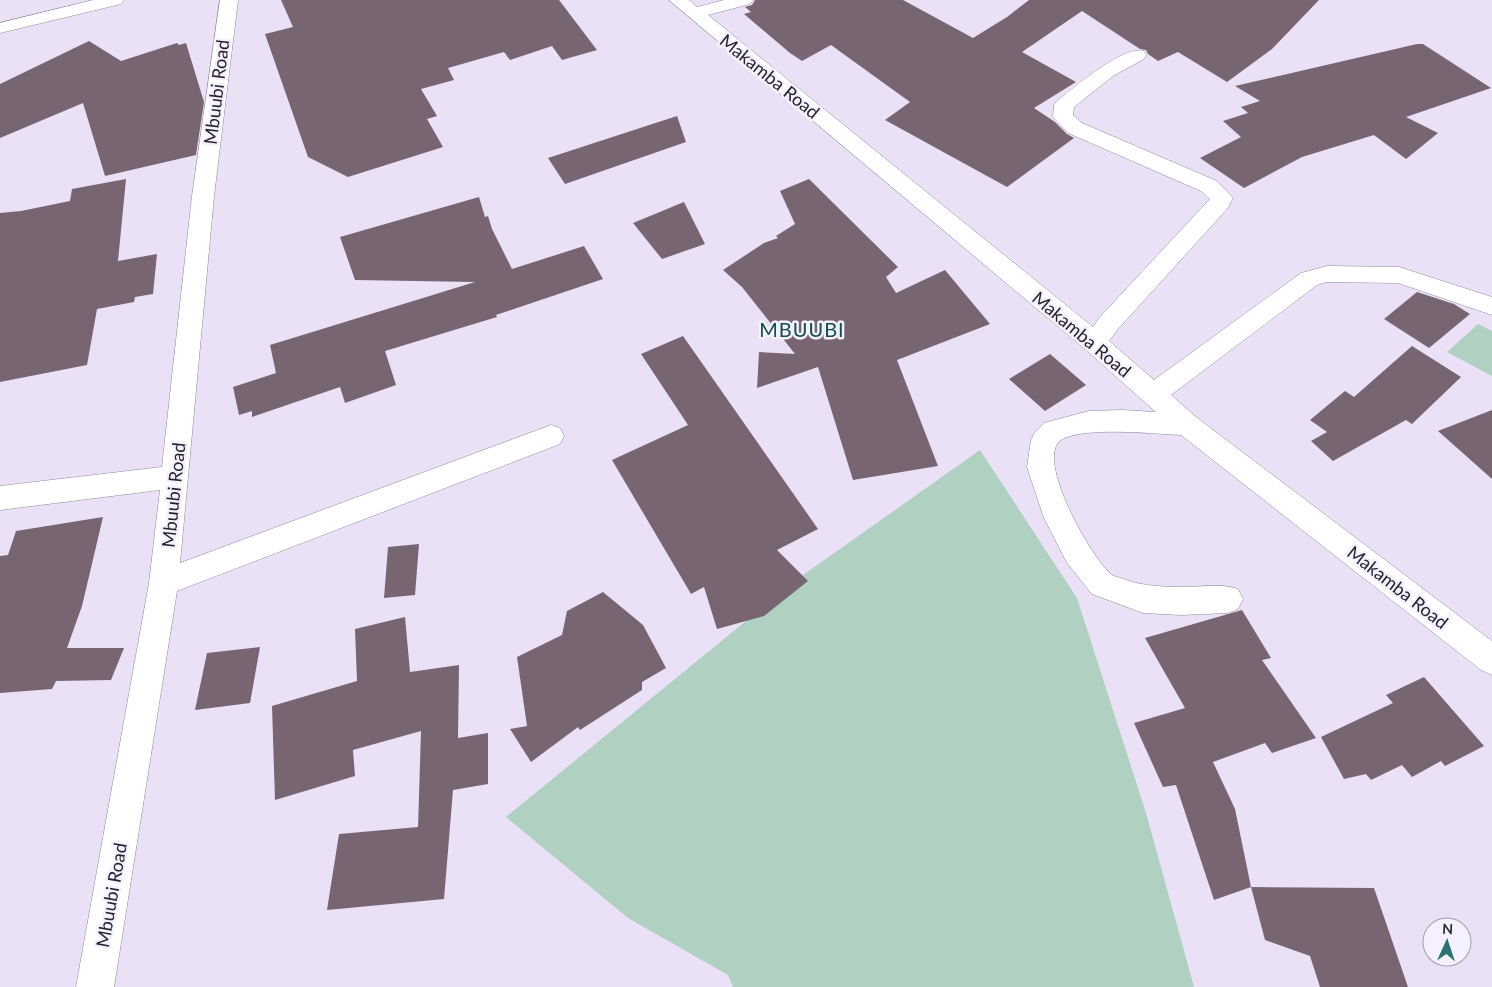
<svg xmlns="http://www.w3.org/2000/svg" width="1492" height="987" font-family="Lato,sans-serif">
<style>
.green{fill:#b0d1c1}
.building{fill:#786572}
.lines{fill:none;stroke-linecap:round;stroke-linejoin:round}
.minor-casing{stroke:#91889c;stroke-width:1}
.minor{fill:#fff;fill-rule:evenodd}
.labels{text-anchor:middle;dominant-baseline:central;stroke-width:5;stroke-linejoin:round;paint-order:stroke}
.street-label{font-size:18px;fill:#27232b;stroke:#f5f0fd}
.quarter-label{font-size:20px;letter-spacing:1px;fill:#104e4c;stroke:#f5f0fd}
</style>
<rect width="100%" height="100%" fill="#eae1f7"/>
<!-- green -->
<g class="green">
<path d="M1478,324L1492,331V376L1447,352Z"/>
<path d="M980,450L1077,598L1146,813L1194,987H733L728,975L628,918L506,817L796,580Z"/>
</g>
<!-- building -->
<g class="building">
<path d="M281,0H559L597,50L562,60L552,46L510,60L504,52L448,68L454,80L421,89L437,116L427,119L443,147L348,177L308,157L265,34L293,27Z"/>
<path d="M755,0H903L973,38L1007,17L1029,0H1319L1272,49L1227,82L1178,52L1158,61L1148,54L1146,50L1140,49L1082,11L1022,52L1076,82L1034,108L1055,122L1067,134L1074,138L1007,187L885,120L910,102L831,45L802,61L790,53L744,14L751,12L745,7L752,5Z"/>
<path d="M89,41L121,61L177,43L179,45L186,43L204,102L196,155L105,176L83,103L0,138V84Z"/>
<path d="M1417,44H1423L1491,88L1406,117L1438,133L1406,159L1374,135L1302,157L1244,188L1200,158L1241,137L1223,121L1248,113L1241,107L1260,101L1235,86Z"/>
<path d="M677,116L686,142L565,184L548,158Z"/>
<path d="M126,179L118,261L157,254L153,294L135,297L134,302L97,309L87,365L0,382V213L21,211L70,201L72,189Z"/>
<path d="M809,179L898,267L886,277L896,293L945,270L990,324L897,360L938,466L853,480L818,367L757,388L759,352L795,354L742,287L723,270L764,243L778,238L776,236L795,224L780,191Z"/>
<path d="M479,197L485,217L488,216L492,229L512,269L584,246L603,279L496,315L497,317L385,351L396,385L345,403L340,387L252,417V411L239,415L233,387L276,373L270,345L475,282L355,280L340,237Z"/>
<path d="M684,202L705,244L662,259L633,223Z"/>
<path d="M1417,292L1454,304L1470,314L1429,348L1384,319Z"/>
<path d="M683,336L818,529L777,550L808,581L764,616L717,629L704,587L691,594L612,460L688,425L641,354Z"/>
<path d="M1412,346L1461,377L1412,424L1406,420L1333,461L1311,441L1327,432L1310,420L1345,391L1354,397Z"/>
<path d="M1050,354L1086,385L1045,411L1009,379Z"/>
<path d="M1492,410V479L1438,431Z"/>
<path d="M103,517L82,606L67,648H124L111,680L56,681L52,689L0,693V556L8,555L16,531Z"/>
<path d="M419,544L415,595L384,598L388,547Z"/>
<path d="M603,592L643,625L666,668L642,682V690L580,730L578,727L531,762L510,729L527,726L517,657L562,635L567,611Z"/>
<path d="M1242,610L1271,658L1262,660L1316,738L1272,753L1265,743L1213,762L1235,809L1251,887L1214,900L1176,785L1163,787L1134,723L1185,708L1145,638Z"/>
<path d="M405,617L410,672L459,665L458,738L488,733V784L453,790L444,899L327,910L339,834L418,827L421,731L353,750L355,776L275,800L272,706L357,681L355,629Z"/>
<path d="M260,647L250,703L195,710L207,653Z"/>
<path d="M1424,677L1484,746L1445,766L1441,761L1412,777L1402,765L1371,780L1366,774L1344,779L1321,737L1393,703L1386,695Z"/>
<path d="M1251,887L1374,888L1408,987H1320L1310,956L1265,940Z"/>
</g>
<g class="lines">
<!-- minor casing -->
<g class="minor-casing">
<g id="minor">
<path d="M93,0H124L121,4L0,33V23Z"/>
<path d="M220,0H238L214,196L180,563L551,425L560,428L564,436L560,444L177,591L114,987H76L149,583L160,490L0,510V486L162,467L192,196Z"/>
<path d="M669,0H689L697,7L724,0H753L750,4L708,15L1093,327L1100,317L1210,199L1201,191L1068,133L1053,117L1054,105L1057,101C1075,87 1122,46 1144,51L1146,55L1144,59L1113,76L1074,107L1073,115L1082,123L1217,181L1233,198L1227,209L1118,329L1109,341L1154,380L1301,273L1327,266L1399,267L1492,297V315L1398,283L1327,282L1317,285L1171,395L1196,417L1492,641V675L1481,670L1181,435C1154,434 1083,426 1061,440C1034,458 1092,560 1112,575C1115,577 1122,578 1126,580C1144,586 1163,587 1182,587C1201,587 1221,583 1238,589L1243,599L1238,609L1228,613L1181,615L1143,613L1092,594L1067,563L1044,518L1027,467L1031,440L1035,432L1044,423L1089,411L1122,410L1156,412L1086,350Z"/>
</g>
</g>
<!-- minor -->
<use href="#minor" class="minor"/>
</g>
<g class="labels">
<!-- street labels -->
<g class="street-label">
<text transform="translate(770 76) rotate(39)">Makamba Road</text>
<text transform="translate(216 92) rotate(-83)">Mbuubi Road</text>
<text transform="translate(1082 334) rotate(40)">Makamba Road</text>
<text transform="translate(173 495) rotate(-84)">Mbuubi Road</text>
<text transform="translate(1398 587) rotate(38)">Makamba Road</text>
<text transform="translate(111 895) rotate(-80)">Mbuubi Road</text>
</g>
<!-- quarter labels -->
<g class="quarter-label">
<text x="802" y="329">MBUUBI</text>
</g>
</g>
<!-- north arrow -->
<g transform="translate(1447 942) rotate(3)"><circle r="24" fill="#f5f0fd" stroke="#a39ea9"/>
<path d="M0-4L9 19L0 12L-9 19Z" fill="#2b7471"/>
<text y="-8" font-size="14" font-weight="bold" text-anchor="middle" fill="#27232b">N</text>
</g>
</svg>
